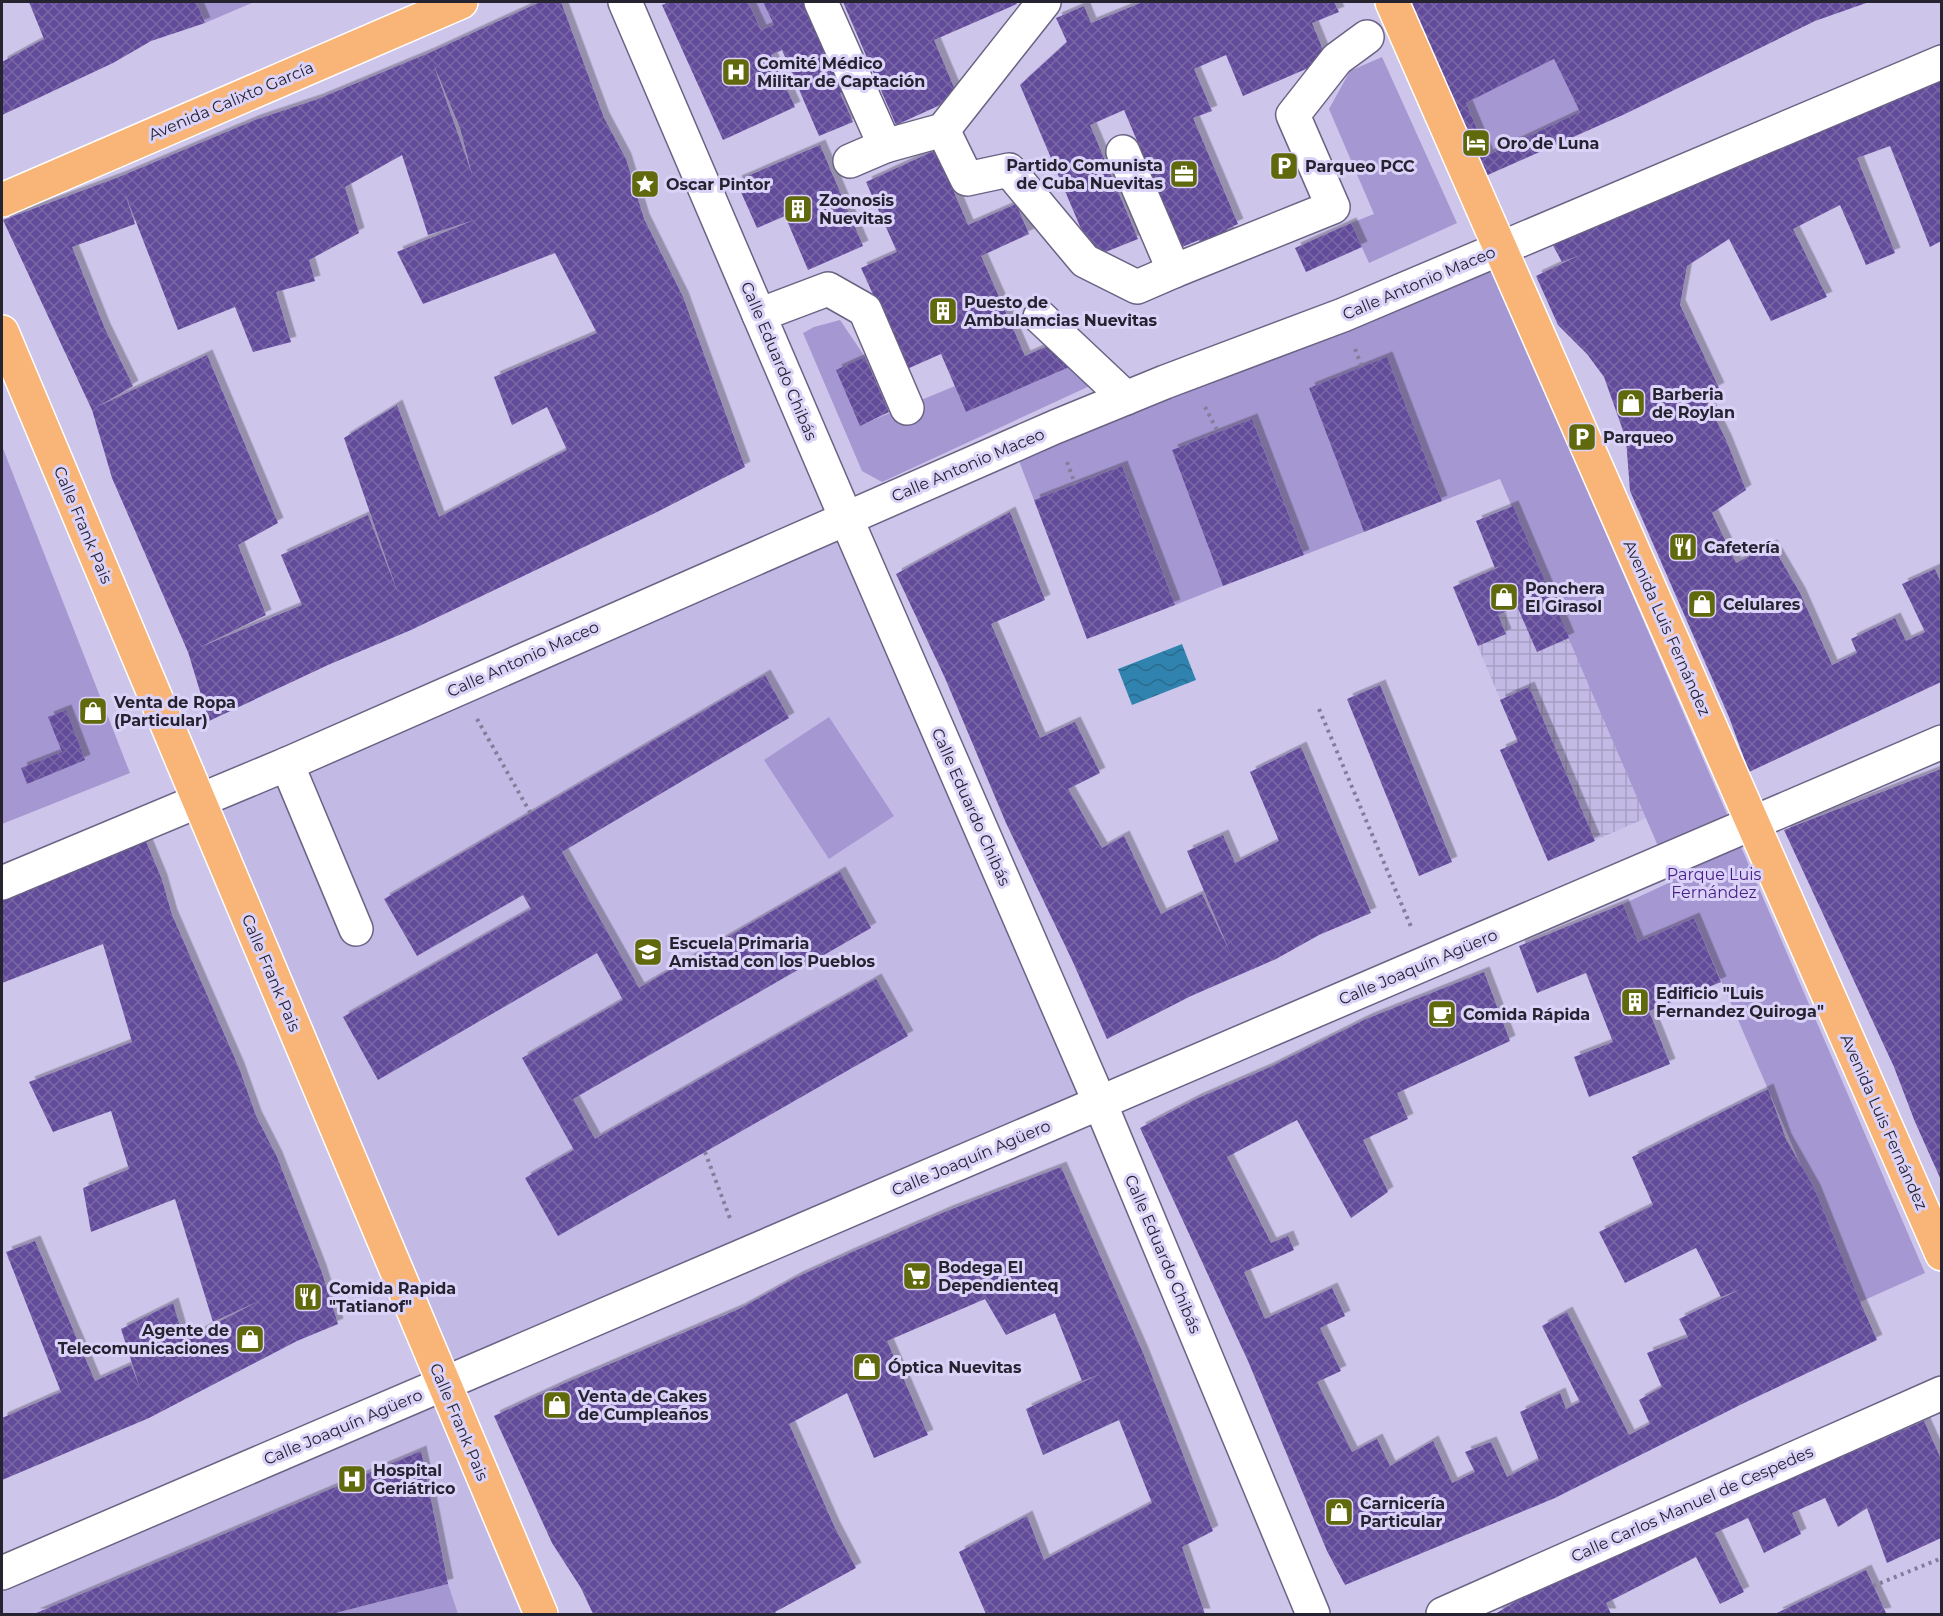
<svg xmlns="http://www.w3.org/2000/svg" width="1943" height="1616" font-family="Montserrat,sans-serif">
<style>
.built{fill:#c3b9e5}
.industrial{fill:url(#industrial-grid)}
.green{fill:#a597d1}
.water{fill:url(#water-waves)}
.building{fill:url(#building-cross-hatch);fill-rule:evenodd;filter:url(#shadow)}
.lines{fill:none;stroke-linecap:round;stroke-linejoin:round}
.minor-casing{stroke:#6a6384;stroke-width:36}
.major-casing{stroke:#fff;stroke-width:36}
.path{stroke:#857e9a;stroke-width:4;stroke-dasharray:3 4.5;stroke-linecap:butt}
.minor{stroke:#fff;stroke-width:33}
.major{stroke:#f9b577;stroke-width:33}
.labels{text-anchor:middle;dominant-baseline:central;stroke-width:6;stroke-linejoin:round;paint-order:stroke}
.poi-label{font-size:16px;font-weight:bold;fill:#262331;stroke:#dbd2f8;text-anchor:start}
.street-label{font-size:16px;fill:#262331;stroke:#dbd2f8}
.park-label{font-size:16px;fill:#471e85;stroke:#dbd2f8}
</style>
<defs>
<pattern id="industrial-grid" width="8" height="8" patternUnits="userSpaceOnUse" patternTransform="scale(1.5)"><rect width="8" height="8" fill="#c3b9e5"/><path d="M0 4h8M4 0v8" fill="none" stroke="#a79fc5"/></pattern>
<pattern id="water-waves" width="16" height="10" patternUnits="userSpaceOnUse" patternTransform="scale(1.5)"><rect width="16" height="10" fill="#3083ae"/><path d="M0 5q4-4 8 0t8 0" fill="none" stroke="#296b8e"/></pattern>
<pattern id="building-cross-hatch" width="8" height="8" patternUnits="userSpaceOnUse" patternTransform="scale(1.5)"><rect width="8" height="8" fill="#644b9c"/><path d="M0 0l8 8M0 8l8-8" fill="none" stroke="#7a68a5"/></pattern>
<filter id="shadow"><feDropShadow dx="5.5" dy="-5.5" stdDeviation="0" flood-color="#0004"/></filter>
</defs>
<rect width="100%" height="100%" fill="#cec5eb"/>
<!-- built -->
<path class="built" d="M846,518L1100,1103L443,1384L541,1614H2V1573L442,1384L200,801Z"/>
<!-- industrial -->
<path class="industrial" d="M1532,552L1646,818L1548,861L1500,750L1518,742L1453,587Z"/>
<!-- green -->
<g class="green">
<path d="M196,2H254L205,23Z"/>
<path d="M748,2H763L774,25L761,30Z"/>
<path d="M1382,57L1457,223L1369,263L1351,223L1374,214L1329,109L1350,71Z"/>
<path d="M1554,59L1580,112L1488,155L1466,103Z"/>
<path d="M1489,263L1925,1273L1860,1302L1694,918L1638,942L1623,904L1673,881L1500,479L1442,501L1387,358L1309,388L1364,532L1304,555L1252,419L1172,450L1223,586L1175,605L1122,466L1034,500L1019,461Z"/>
<path d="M840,320L865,357L861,425L955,386L966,412L1081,362L1094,384L882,482L862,471L803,333L814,327Z"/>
<path d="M2,446L130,773L2,824Z"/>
<path d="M829,717L894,816L829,859L764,760Z"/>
<path d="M448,1584L458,1614H332Z"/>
</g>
<!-- water -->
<path class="water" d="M1182,644L1196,680L1132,705L1118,669Z"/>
<!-- building -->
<g class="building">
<path d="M29,2H196L205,23L151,41L113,63L2,115V62L44,39Z"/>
<path d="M540,2H561L604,118L626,159L644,219L683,297L745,467L657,512L411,630L328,665L209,721L188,652L112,478L92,410L3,220L119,177L255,120L318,99L429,53ZM433,63L460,128L472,174ZM402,155L428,235L474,220L397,252L423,304L555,253L597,333L494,377L512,425L547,407L567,450L439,517L397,405L344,438L399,596L368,515L281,555L302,605L198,648L266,615L238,545L278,523L207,355L97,407L133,386L105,329L72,247L135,224L124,191L178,330L235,307L253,352L291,342L276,292L315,281L309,260L359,233L345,187Z"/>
<path d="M669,2H748L761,30L774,25L763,2H809L849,90L840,93L853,122L819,136L782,50L771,55L795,107L723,140L662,5Z"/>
<path d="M843,2H1016L1017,4L934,40L958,97L896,125Z"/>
<path d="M1143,2H1334L1339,12L1312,23L1327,60L1243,96L1226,55L1194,69L1212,111L1193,118L1238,224L1227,229L1232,241L1204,253L1199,240L1182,247L1124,110L1090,125L1138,239L1093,257L1020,85L1067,42L1056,18L1084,6L1091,23Z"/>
<path d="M1409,2H1869L1815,21L1625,114L1481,178ZM1554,59L1580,112L1488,155L1466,103Z"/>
<path d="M1941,76V241L1930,247L1890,146L1857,158L1895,253L1866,265L1840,205L1793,229L1827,297L1771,321L1729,239L1687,266L1680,305L1719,388L1704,396L1726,440L1746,490L1712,513L1736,563L1772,545L1800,593L1832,665L1822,670L1857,653L1851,639L1895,618L1906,641L1925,632L1902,584L1935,569L1941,583V682L1749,772L1729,717L1630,491L1626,439L1604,377L1587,354L1558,325L1536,276L1580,255L1562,262L1549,238Z"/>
<path d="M820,145L863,246L808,270L785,216L757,228L736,181Z"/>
<path d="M936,150L968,225L1016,204L1029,234L981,256L1025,356L1059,341L1081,362L966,412L941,354L907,369L861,268L897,252L866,182Z"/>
<path d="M1351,223L1362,247L1306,272L1295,248Z"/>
<path d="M865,357L889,412L860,426L836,370Z"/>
<path d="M1387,357L1442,501L1364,532L1309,388Z"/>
<path d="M1252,419L1304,555L1223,586L1172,450Z"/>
<path d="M1122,466L1175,605L1087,639L1034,500Z"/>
<path d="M1513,506L1569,638L1537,652L1517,606L1498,615L1506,634L1478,646L1453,587L1502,566L1495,568L1476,521Z"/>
<path d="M1010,512L1045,600L991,624L1040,738L1075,722L1100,773L1068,789L1102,848L1124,836L1161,914L1202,894L1230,952L1187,851L1223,835L1235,863L1279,841L1250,772L1301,747L1371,913L1319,935L1276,959L1191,996L1107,1039L1072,960L1006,823L945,678L896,574Z"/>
<path d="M765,675L789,718L562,852L639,988L840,872L871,928L573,1099L595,1139L876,979L908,1036L558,1236L525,1178L574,1150L522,1058L623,1000L597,953L378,1080L343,1017L531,909L523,895L417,956L384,899Z"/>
<path d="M1380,685L1452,862L1419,876L1347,699Z"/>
<path d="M1529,687L1595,841L1548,861L1500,750L1518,742L1500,700Z"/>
<path d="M66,710L85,760L27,784L21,768L62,752L48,717Z"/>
<path d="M1941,769V1180L1915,1122L1894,1067L1784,830Z"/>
<path d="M143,834L162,880L172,915L239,1068L256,1116L277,1157L321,1270L338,1324L297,1341L149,1418L2,1480V1418L61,1392L6,1252L35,1241L95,1381L131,1365L140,1388L121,1329L173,1303L184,1340L259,1301L213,1322L175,1199L91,1232L83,1188L129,1169L111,1111L53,1132L29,1082L132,1042L103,944L2,983V893Z"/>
<path d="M1623,904L1638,942L1694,918L1721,982L1649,1011L1670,1064L1589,1097L1574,1057L1613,1042L1586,973L1537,993L1519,946Z"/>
<path d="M1484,972L1510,1041L1397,1093L1408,1119L1363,1140L1388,1192L1351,1218L1297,1120L1227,1157L1271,1243L1288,1236L1294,1250L1244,1272L1265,1319L1332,1288L1345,1316L1320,1328L1341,1371L1317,1382L1352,1452L1377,1439L1390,1466L1433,1441L1452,1483L1475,1472L1465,1452L1491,1442L1507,1477L1539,1460L1520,1412L1560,1393L1566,1409L1580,1402L1542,1326L1567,1312L1629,1435L1650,1424L1639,1400L1662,1387L1647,1353L1688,1337L1679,1319L1741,1289L1721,1297L1696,1248L1625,1283L1599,1232L1653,1205L1632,1157L1768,1089L1786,1139L1815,1190L1860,1302L1877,1340L1744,1403L1555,1498L1345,1585L1327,1551L1248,1361L1140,1128L1196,1099L1268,1068L1366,1019Z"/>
<path d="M1061,1167L1143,1353L1213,1531L1182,1547L1205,1614H986L959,1552L1027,1516L1044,1560L1152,1503L1119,1420L1043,1455L1026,1409L1100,1374L1082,1381L1055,1313L1006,1335L985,1299L887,1341L928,1435L874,1458L847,1393L789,1424L834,1526L856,1568L775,1612L777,1614H593L581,1588L552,1543L494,1416L563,1384L739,1309L797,1277L850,1253L947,1211Z"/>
<path d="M1924,1421L1941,1459V1538L1887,1563L1867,1508L1838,1527L1825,1498L1792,1513L1801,1534L1764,1553L1748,1518L1715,1533L1744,1592L1720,1604L1696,1557L1606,1603L1611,1614H1495L1520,1599L1560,1579L1777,1480L1848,1454Z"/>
<path d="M421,1451L448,1584L332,1614H34Z"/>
<path d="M1866,1570L1886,1613L1882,1614H1777V1613Z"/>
</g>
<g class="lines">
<!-- minor casing -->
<g class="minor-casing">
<g id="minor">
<path d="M625,2L846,518L1100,1103L1313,1614"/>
<path d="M821,2L885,146L850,161"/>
<path d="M943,130L967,179L1009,170L1085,261L1137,287L1174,271"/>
<path d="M885,146L943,130L1044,2"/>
<path d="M1123,152L1174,271L1333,207L1293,115L1337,59L1367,37"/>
<path d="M759,315L828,289L865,310L907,408"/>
<path d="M1040,317L1126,398"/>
<path d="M287,764L356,929"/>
<path d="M2,883L287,764L1055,427L1165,382L1343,315L1942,62"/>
<path d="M2,1573L1942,742"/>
<path d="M1443,1614L1942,1393"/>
</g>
</g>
<!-- major casing -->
<g class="major-casing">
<g id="major">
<path d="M1392,2L1942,1254"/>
<path d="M2,200L461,2"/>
<path d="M2,332C182,759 358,1188 541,1614"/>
</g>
</g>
<!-- path -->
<g class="path">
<path d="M1355,349L1362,367"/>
<path d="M1205,407L1218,432"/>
<path d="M1067,462L1075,484"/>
<path d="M1319,709L1412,929"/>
<path d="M477,719L531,814"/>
<path d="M705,1152L731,1221"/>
<path d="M1873,1586L1942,1558"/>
</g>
<!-- minor -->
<use href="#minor" class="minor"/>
<!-- major -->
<use href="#major" class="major"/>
</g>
<!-- icons -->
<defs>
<g id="hospital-square" transform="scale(1.5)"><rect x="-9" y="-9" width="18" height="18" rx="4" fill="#61690d" stroke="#dbd2f8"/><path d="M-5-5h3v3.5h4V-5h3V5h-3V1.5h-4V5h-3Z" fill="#fff"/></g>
<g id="hotel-square" transform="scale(1.5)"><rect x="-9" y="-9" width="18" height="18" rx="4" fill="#61690d" stroke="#dbd2f8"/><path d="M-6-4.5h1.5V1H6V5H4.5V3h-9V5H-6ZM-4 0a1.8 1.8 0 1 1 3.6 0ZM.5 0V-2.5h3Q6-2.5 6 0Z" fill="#fff"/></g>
<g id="parking-square" transform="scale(1.5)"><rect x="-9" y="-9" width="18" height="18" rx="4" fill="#61690d" stroke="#dbd2f8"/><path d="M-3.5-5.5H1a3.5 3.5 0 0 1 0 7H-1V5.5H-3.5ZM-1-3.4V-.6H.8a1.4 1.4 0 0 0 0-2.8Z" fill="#fff"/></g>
<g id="office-square" transform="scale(1.5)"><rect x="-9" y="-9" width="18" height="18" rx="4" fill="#61690d" stroke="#dbd2f8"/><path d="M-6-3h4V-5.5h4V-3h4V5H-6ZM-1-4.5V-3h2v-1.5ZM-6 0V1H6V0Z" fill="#fff"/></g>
<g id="sight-square" transform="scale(1.5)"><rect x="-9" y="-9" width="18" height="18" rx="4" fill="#61690d" stroke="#dbd2f8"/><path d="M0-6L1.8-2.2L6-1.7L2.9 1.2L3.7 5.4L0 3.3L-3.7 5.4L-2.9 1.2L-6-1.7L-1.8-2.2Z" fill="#fff"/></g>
<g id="building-square" transform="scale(1.5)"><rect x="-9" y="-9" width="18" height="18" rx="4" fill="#61690d" stroke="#dbd2f8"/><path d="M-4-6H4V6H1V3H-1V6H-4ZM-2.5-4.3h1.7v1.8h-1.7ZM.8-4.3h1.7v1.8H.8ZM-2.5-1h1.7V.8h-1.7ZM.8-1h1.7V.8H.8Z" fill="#fff"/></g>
<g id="shop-square" transform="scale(1.5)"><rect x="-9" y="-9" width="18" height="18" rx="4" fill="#61690d" stroke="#dbd2f8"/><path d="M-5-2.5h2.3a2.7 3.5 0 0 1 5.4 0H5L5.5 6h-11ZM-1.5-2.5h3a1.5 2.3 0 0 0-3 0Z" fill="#fff"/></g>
<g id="restaurant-square" transform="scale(1.5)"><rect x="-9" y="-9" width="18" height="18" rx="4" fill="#61690d" stroke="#dbd2f8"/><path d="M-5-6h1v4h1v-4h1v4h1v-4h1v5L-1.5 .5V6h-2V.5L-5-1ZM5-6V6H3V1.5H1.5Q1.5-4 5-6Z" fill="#fff"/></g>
<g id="school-square" transform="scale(1.5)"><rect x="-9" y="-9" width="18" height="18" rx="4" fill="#61690d" stroke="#dbd2f8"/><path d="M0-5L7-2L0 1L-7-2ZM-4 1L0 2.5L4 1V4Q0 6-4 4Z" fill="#fff"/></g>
<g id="cafe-square" transform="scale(1.5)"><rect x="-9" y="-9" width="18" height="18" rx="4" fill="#61690d" stroke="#dbd2f8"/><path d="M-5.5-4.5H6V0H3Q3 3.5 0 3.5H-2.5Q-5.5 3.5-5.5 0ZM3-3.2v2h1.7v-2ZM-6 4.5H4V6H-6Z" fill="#fff"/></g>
<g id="supermarket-square" transform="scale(1.5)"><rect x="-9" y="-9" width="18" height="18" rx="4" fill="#61690d" stroke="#dbd2f8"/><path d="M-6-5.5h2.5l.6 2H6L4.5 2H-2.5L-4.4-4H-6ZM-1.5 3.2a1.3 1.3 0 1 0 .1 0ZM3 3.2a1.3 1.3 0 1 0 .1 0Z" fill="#fff"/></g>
</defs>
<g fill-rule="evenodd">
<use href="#hospital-square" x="736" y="72"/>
<use href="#hotel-square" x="1476" y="143"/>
<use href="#parking-square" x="1284" y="166"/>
<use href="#office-square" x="1184" y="174"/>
<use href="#sight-square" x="645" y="184"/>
<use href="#building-square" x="798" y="209"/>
<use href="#building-square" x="943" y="311"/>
<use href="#shop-square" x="1631" y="403"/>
<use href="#parking-square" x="1582" y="437"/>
<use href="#restaurant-square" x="1683" y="547"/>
<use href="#shop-square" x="1504" y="597"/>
<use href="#shop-square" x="1702" y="604"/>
<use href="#shop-square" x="93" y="711"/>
<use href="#school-square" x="648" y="952"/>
<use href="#building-square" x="1635" y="1002"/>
<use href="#cafe-square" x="1442" y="1014"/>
<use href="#supermarket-square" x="917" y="1276"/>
<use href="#restaurant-square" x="308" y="1297"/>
<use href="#shop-square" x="250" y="1339"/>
<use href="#shop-square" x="867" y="1367"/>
<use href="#shop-square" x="557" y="1405"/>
<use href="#hospital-square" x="352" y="1479"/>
<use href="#shop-square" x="1339" y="1512"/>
</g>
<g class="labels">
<!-- poi labels -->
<g class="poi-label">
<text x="757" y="63">Comité Médico<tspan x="757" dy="18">Militar de Captación</tspan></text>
<text x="1497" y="143">Oro de Luna</text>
<text x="1163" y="165" text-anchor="end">Partido Comunista<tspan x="1163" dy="18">de Cuba Nuevitas</tspan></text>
<text x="1305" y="166">Parqueo PCC</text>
<text x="666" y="184">Oscar Pintor</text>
<text x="819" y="200">Zoonosis<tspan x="819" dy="18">Nuevitas</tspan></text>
<text x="964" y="302">Puesto de<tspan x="964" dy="18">Ambulamcias Nuevitas</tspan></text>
<text x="1652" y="394">Barberia<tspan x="1652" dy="18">de Roylan</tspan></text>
<text x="1603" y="437">Parqueo</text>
<text x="1704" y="547">Cafetería</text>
<text x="1525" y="588">Ponchera<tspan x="1525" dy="18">El Girasol</tspan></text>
<text x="1723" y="604">Celulares</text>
<text x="114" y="702">Venta de Ropa<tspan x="114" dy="18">(Particular)</tspan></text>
<text x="669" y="943">Escuela Primaria<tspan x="669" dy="18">Amistad con los Pueblos</tspan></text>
<text x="1656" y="993">Edificio "Luis<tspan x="1656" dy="18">Fernandez Quiroga"</tspan></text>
<text x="1463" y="1014">Comida Rápida</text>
<text x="938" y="1267">Bodega El<tspan x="938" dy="18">Dependienteq</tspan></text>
<text x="329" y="1288">Comida Rapida<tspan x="329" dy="18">"Tatianof"</tspan></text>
<text x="229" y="1330" text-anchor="end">Agente de<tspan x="229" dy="18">Telecomunicaciones</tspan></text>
<text x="888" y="1367">Óptica Nuevitas</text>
<text x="578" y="1396">Venta de Cakes<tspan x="578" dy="18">de Cumpleaños</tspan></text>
<text x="373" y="1470">Hospital<tspan x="373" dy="18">Geriátrico</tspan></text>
<text x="1360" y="1503">Carnicería<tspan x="1360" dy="18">Particular</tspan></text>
</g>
<!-- street labels -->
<g class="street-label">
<text transform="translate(231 101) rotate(-23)">Avenida Calixto García</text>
<text transform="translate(1419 283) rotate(-23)">Calle Antonio Maceo</text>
<text transform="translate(779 361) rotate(67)">Calle Eduardo Chibás</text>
<text transform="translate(968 465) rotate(-23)">Calle Antonio Maceo</text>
<text transform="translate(83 525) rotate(67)">Calle Frank Pais</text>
<text transform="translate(1667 628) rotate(66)">Avenida Luis Fernández</text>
<text transform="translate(523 659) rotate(-24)">Calle Antonio Maceo</text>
<text transform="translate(971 807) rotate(66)">Calle Eduardo Chibás</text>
<text transform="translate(1418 967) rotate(-23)">Calle Joaquín Agüero</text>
<text transform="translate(271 973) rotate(67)">Calle Frank Pais</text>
<text transform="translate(1884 1122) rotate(66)">Avenida Luis Fernández</text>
<text transform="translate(971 1158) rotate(-23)">Calle Joaquín Agüero</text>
<text transform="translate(1163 1254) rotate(67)">Calle Eduardo Chibás</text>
<text transform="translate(459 1422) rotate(67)">Calle Frank Pais</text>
<text transform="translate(343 1427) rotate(-23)">Calle Joaquín Agüero</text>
<text transform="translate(1692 1504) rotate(-24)">Calle Carlos Manuel de Cespedes</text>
</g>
<!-- park labels -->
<g class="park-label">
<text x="1714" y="874">Parque Luis<tspan x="1714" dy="18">Fernández</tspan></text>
</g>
</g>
<!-- border -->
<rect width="1943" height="1616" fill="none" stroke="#262331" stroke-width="6"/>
</svg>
